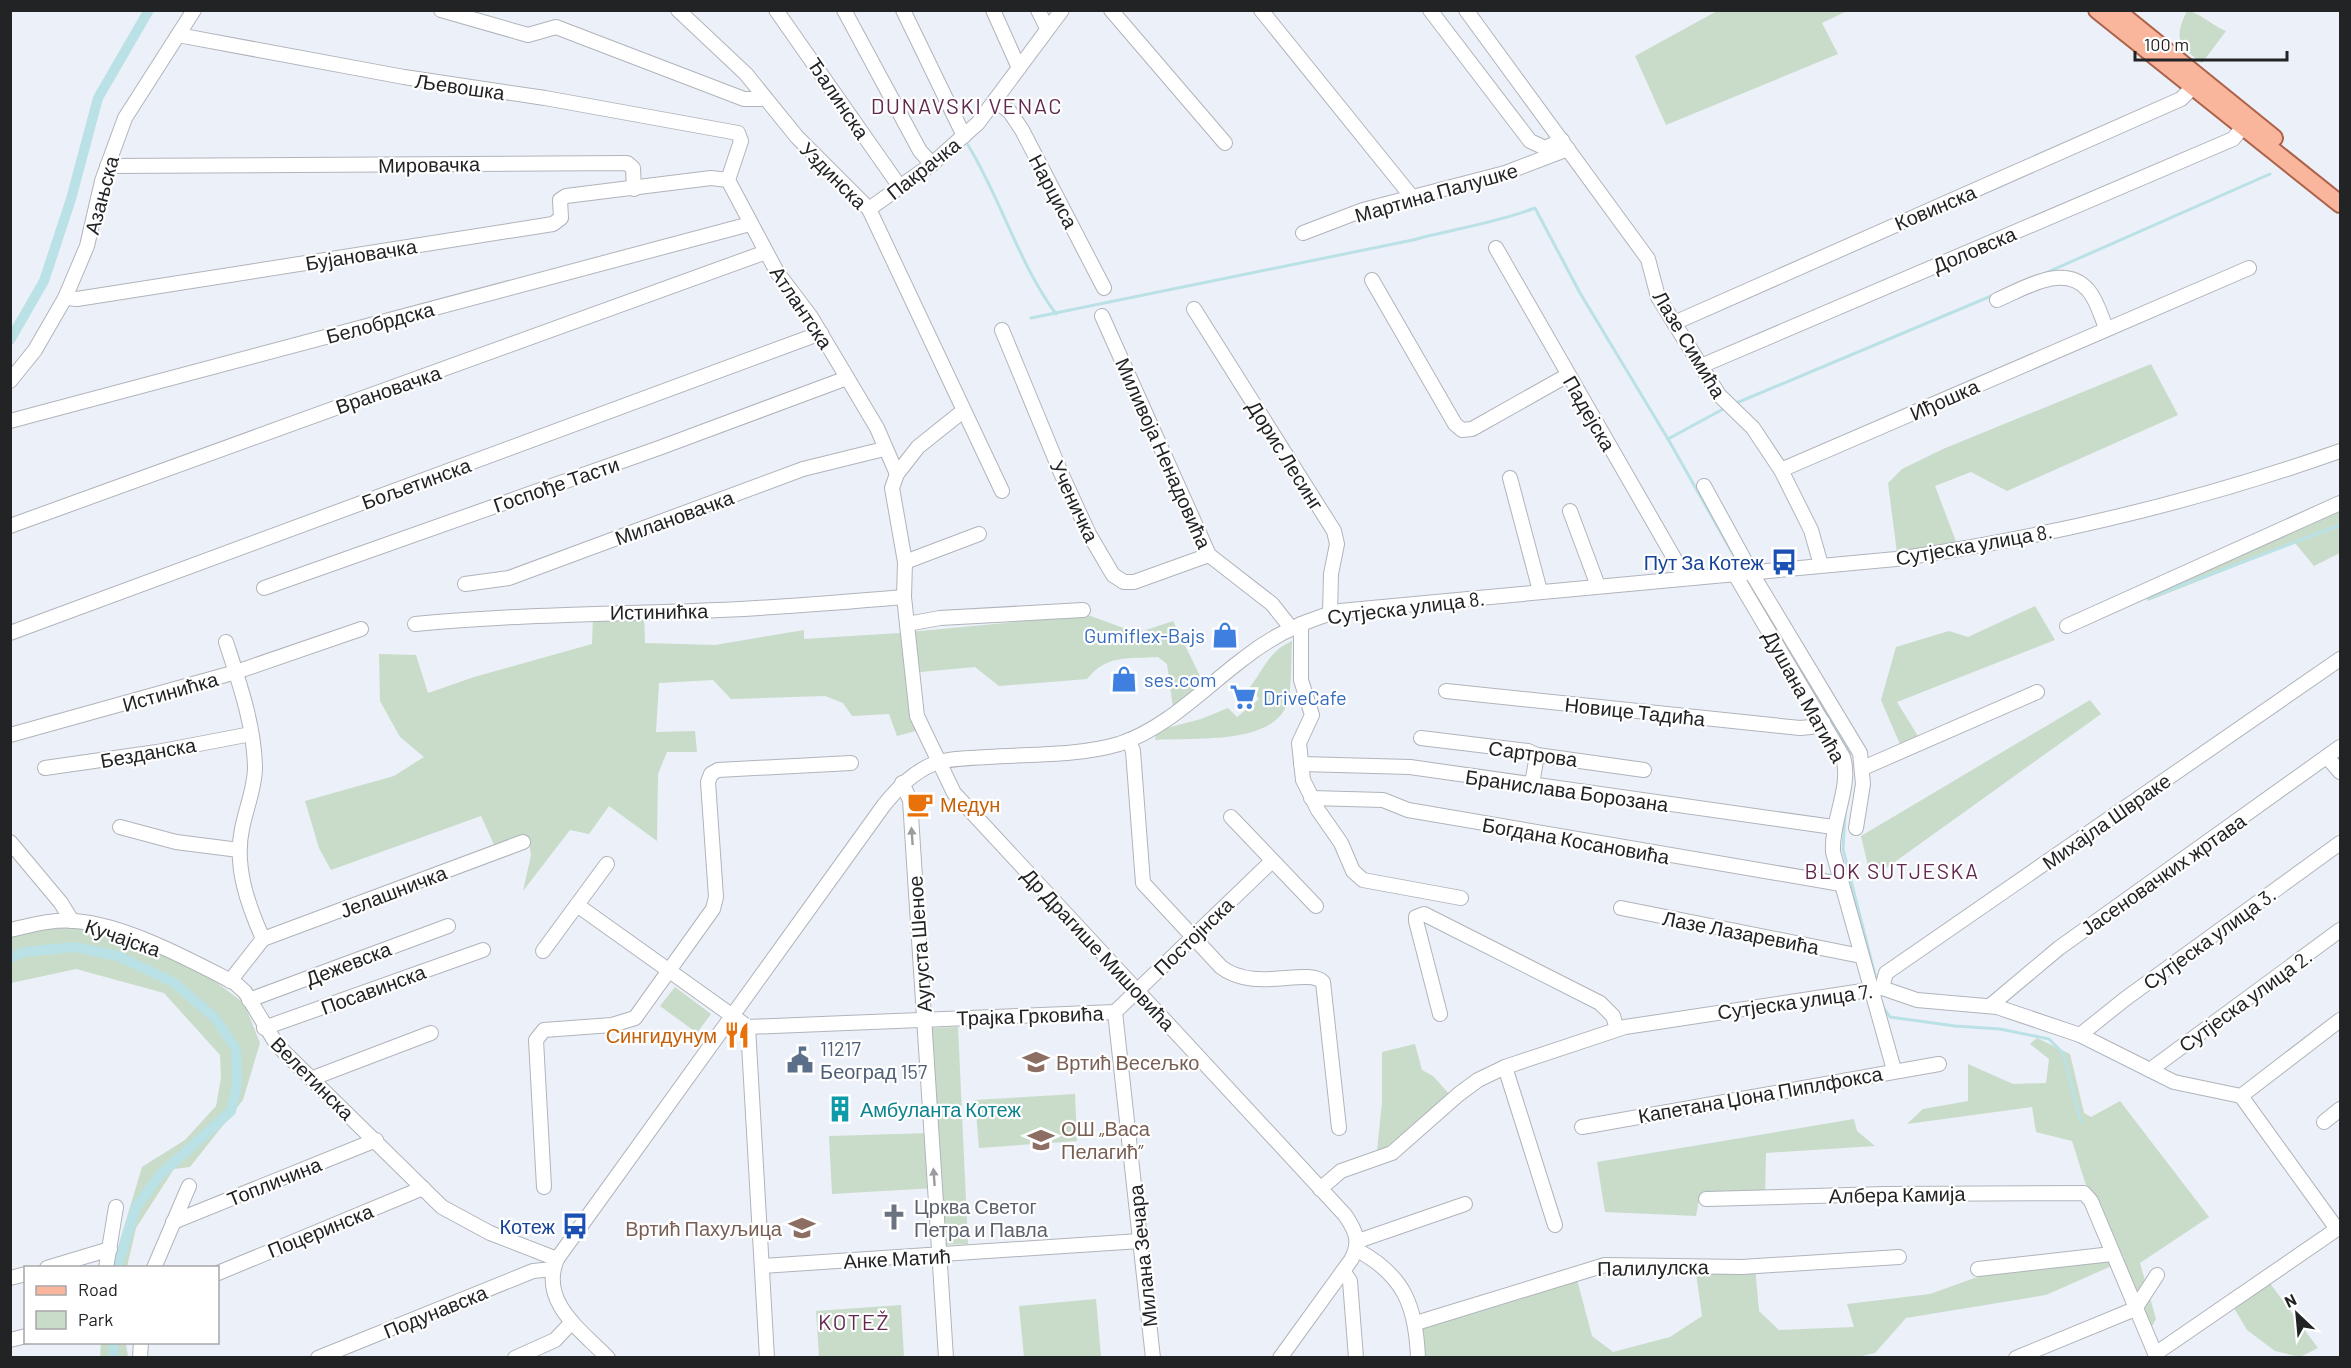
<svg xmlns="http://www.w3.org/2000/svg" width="2351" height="1368" font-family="Barlow,sans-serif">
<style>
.green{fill:#c8dcc9}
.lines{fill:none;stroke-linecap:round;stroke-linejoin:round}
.stream{stroke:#bae1e5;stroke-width:3}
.canal{stroke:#bae1e5;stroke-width:10}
.minor-casing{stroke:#b0b4bb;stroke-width:16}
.major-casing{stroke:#ac6149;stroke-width:20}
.minor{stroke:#fff;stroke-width:14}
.major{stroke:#fab59d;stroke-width:16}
.oneway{fill:#9b9c9d}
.labels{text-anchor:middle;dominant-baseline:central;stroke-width:4.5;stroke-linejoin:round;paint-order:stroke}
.street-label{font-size:20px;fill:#212325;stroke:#fff}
.transit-label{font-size:20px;fill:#164399;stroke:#fff;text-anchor:end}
.shop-label{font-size:20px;fill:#366cbe;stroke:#fff;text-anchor:start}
.food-label{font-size:20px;fill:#c56008;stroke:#fff;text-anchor:start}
.service-label{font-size:20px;fill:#4e5e75;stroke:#fff;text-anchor:start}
.education-label{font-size:20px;fill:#785e54;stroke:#fff;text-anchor:start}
.culture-label{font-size:20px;fill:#0d838f;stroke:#fff;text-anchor:start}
.worship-label{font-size:20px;fill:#5b616d;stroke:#fff;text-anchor:start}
.neighbourhood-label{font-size:21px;letter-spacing:1.5px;fill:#632850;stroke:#fff}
.quarter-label{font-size:22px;letter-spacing:1.5px;fill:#632850;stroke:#fff}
</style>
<rect width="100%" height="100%" fill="#ecf0f8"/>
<!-- green -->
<g class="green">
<path d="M1717,11V10L1847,11L1822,23L1838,54L1666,125L1635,56Z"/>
<path d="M2187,11C2195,10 2215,27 2226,31L2202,63C2179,46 2173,39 2187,11Z"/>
<path d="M2151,364L2178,415L2007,491L1971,472L1935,486L1957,544L1897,553L1888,483L1902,469L1943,449Z"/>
<path d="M2340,507V553L2314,566L2295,543L2148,601L2145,595Z"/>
<path d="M2035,606L2055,640L1897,702L1921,741L1902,749L1881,700L1896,647L1949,631L1968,637Z"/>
<path d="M644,615L645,643L715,645L804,630V639L899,633L1088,615L1137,633L1173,621L1204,684L1173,708L1167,664L1158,657C1129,659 1107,654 1087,679L999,686L975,667L910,673L920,730L897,736L889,714L852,716L843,703L825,696L731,699L713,680L659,683L656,732L695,731L697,752H667L658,774L657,841L609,806L589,834L570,830L523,891L531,855L528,837L496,849L481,816L331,870L319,848L305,801L394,776L424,757L400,737L380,701L379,654L416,655L428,693L474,677L592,644L593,618Z"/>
<path d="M1292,641C1291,659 1292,678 1289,696C1282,747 1194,737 1155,740L1156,734L1163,729L1201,719L1228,708L1237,717L1259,699L1250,687C1264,669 1269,651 1292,641Z"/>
<path d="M2090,700L2101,714L1871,879L1861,836Z"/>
<path d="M74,925L135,938L189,962L244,1003L260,1043L243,1100L190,1167L174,1169L136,1228L127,1267H112L142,1167L185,1140L216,1106L221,1078L220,1055L164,993L76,969L11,983L10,935Z"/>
<path d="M675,987L711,1014L697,1033L660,1006Z"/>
<path d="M958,1027L968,1244L942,1245L930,1028Z"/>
<path d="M2037,1038L2070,1054L2084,1113L2091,1117L2120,1101L2209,1217L2140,1263L2156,1319L2147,1335L2116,1264L2046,1295L1906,1318L1875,1353L1858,1357H1417L1416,1323L1575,1272L1592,1336L1613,1352L1670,1337L1702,1316L1695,1266H1755L1759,1311L1779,1330L1854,1327L1847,1304L1930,1294L1997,1270L2125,1258L2107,1242L2091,1201L2072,1141L2036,1132L2032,1107L1907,1124L1923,1109L1968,1101V1064L2013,1084L2046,1083L2049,1059L2030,1044Z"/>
<path d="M1415,1044L1422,1070L1433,1076L1450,1095L1384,1149L1377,1151L1382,1102V1052Z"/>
<path d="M1075,1094L1077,1141L979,1148L975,1100Z"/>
<path d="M1854,1119L1857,1131L1875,1146L1766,1153L1765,1197L1699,1200L1696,1216L1605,1212L1597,1162Z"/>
<path d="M931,1133L935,1188L832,1194L829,1136Z"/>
<path d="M2266,1278L2318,1348L2300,1357L2275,1351L2247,1330L2231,1303Z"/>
<path d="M1096,1299L1101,1357H1024L1019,1306Z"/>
<path d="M901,1305L904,1357H819L816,1311Z"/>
<path d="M101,1343H126L128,1357H100Z"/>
</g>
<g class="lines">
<!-- stream -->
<g class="stream">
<path d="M968,145C1001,199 1018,262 1056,314"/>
<path d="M2041,275L2270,174"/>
<path d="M1031,318L1413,240C1453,229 1496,223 1535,208L1580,293L1668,439L1725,408"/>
<path d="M1734,404L1996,294"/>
<path d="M1668,439L1737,561"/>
<path d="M1749,583L1849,753L1850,760"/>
<path d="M2148,598L2340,525"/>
<path d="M1845,814L1843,849L1877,983"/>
<path d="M1883,1007L1890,1017L1955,1026L2000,1029L2049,1039L2063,1053L2081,1122"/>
</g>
<!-- canal -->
<g class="canal">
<path d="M10,340L44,281L71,199L98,98L149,10"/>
<path d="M10,958L24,952L75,947L118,956L173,982L215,1018L236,1049L237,1085L231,1111L160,1175L136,1207L117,1268"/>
<path d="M113,1342L114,1358"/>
</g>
<!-- minor casing -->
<g class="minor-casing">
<g id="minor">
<path d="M441,10L528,35L556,27L744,99H763"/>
<path d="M678,10L746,74L797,137L869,209L1002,491"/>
<path d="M776,10L900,187"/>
<path d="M844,10L920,151L932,164"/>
<path d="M903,10L964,136"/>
<path d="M993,10L1019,68"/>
<path d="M1038,10L1047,28"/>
<path d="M1111,10L1225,143"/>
<path d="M1261,10L1412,197"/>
<path d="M1430,10L1530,141L1545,148L1562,140"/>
<path d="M1466,10L1648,259L1658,297L1686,342L1719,395L1753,428L1781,470L1811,530L1821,565"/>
<path d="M178,35L404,77L545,98L738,133L741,141L728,180L777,272L811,317L877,428L897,474"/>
<path d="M995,100L1010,112L1022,130L1104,288"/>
<path d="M107,166L627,163L633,168L634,189"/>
<path d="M869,209L932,164L978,123L1062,10"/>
<path d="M1303,233L1363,210L1505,173L1568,149"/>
<path d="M1496,248L1681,570L1682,578"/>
<path d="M1372,280L1455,424L1462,430L1472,429L1568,375"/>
<path d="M65,298L77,299L553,224L561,218L560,200L566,196L711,178L728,180"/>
<path d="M1997,300C2023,289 2064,262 2088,290C2097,300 2101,316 2106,328"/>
<path d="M1194,309L1334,531L1337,544L1331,574L1330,614"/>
<path d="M1102,316L1209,555L1272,604L1291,628"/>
<path d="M1674,323L2181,99L2193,87"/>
<path d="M1002,330L1061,473L1089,534L1113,575L1124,582H1134L1209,555"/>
<path d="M1701,366L2233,139L2243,127"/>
<path d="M10,381L35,350L65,298L87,246L102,181L125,118L194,10"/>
<path d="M963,411L918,447L897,474L892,488L905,562L904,597L917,716L954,793L1345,1215C1356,1231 1361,1242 1351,1260L1280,1358"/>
<path d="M10,421L750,224"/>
<path d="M1781,470L2249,268"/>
<path d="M1510,478L1540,591"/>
<path d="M1704,486L1751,572L1860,753L1863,784L1856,828"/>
<path d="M1570,511L1598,586"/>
<path d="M10,526L766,252"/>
<path d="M905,562L979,534"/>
<path d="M1734,573L1843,757C1852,786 1831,821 1833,852L1894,1070"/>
<path d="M465,584L509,578L803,469L884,449"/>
<path d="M264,588L659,448L847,378"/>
<path d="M415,624C508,615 601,614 694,611C764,609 834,603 904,597"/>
<path d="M907,624L940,618L1083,610"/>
<path d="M1301,624V680L1312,715L1299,743L1303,780L1318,810L1341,843L1353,871L1363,880L1461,898"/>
<path d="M2067,626L2340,503"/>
<path d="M10,633L821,333"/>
<path d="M226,642C239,682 254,724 255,767C255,788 246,808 242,829C234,867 248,905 263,939L230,981"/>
<path d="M1446,691L1800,728L1811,727L1823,722"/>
<path d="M10,735L236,672L361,629"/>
<path d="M1421,738L1528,751L1537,755L1644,770"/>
<path d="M1129,740L1133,751L1143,883L1221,967C1254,993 1307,967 1323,982L1339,1128"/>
<path d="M2327,757L2340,772"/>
<path d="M1301,764L1410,767L1833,827"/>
<path d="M45,768L157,752L251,734"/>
<path d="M1863,768L2037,692"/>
<path d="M902,783L910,800L946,1358"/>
<path d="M1532,784L1537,755"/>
<path d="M1311,798L1383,800L1408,810L1841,884"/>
<path d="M1231,817L1316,906"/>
<path d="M120,827L176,842L239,850"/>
<path d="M10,842L61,903L72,921"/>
<path d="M577,905L748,1027L1115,1012"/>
<path d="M1621,908L1861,956"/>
<path d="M10,930C32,925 53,919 75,921C126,925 190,960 235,983L245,992L277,1045L442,1207L490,1233L557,1259"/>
<path d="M263,939L523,842"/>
<path d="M543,951L607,864"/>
<path d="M1882,988L1886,973L2340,659"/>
<path d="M249,1000L448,926"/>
<path d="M1991,1005L2059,948L2340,747"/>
<path d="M1115,1012L1153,1358"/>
<path d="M1115,1012L1272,861"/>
<path d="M1440,1014L1416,921V917L1424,914L1600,1003L1613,1016L1617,1029"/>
<path d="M748,1027L767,1358"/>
<path d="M264,1028L483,950"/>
<path d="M2080,1035L2125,999L2340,843"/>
<path d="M1505,1067L1555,1225"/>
<path d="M2150,1070L2340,930"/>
<path d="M313,1078L431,1033"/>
<path d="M2241,1096L2340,1020"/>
<path d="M2324,1122L2340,1109"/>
<path d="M1582,1127L1939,1064"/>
<path d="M544,1187L536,1040L544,1030L612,1025L635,1018L713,909L716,897L708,782L711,774L718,770L851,763"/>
<path d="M1320,1189L1341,1171L1392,1153L1459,1094L1478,1080L1505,1067L1625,1027L1882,988L1917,1000L1997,1007L2080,1035L2174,1082L2241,1096L2337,1229"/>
<path d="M1706,1199L1885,1194L2084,1193L2091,1201L2157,1358"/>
<path d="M173,1222L376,1140"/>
<path d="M1358,1241L1465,1204"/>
<path d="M1357,1250C1404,1275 1416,1306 1418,1358"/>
<path d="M762,1266L1140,1241"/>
<path d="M47,1268L110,1249"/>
<path d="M106,1268L116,1207"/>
<path d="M154,1268L189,1186"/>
<path d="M1978,1269L2112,1254"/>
<path d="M1343,1271L1350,1281L1356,1358"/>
<path d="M218,1273L423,1188"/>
<path d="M10,1278L26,1274"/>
<path d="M2135,1309L2157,1275"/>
<path d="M1416,1323L1605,1265L1742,1267L1899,1257"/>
<path d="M10,1340L26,1336"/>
<path d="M2155,1354L2340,1227"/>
<path d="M140,1358L141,1342"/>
<path d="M318,1358L533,1271L553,1269"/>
<path d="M515,1358L555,1340L572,1322"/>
<path d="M608,1358C581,1330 539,1302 557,1259L884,805C898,788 912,773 933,764C950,758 969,758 987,757C1029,754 1078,756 1119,744C1167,728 1203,689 1243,659C1272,636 1304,620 1340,611L1896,559C2047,537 2196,502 2340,451"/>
<path d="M2016,1358L2135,1309"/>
</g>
</g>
<!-- major casing -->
<g class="major-casing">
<g id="major">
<path d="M2097,10L2340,204"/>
<path d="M2116,10L2274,138"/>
</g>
</g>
<!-- minor -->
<use href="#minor" class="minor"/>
<!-- major -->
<use href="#major" class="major"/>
</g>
<!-- one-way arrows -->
<defs><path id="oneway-solid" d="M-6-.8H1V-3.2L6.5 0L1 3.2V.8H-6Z" transform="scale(1.5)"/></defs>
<g class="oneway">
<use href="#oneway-solid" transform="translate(912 836) rotate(-94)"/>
<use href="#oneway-solid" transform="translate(934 1177) rotate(-94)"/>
</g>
<!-- icons -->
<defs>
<g id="bus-bare" transform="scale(2.07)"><path d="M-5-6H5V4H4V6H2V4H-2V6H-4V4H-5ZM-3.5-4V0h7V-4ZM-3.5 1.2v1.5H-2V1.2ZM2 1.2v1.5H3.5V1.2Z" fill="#1a4fb4" stroke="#fff" stroke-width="2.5" paint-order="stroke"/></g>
<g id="shop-bare" transform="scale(2.07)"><path d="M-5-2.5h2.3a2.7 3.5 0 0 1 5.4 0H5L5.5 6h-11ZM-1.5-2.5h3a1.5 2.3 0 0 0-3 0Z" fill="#3f7fe0" stroke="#fff" stroke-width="2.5" paint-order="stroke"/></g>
<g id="supermarket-bare" transform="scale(2.07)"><path d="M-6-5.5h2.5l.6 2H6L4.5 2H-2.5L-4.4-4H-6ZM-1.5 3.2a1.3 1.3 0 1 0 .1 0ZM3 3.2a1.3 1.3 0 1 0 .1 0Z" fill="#3f7fe0" stroke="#fff" stroke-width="2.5" paint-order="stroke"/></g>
<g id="cafe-bare" transform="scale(2.07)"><path d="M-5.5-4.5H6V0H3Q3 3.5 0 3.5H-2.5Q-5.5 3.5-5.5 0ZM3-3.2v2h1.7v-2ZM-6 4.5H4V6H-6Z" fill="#e8710a" stroke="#fff" stroke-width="2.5" paint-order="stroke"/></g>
<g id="restaurant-bare" transform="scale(2.07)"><path d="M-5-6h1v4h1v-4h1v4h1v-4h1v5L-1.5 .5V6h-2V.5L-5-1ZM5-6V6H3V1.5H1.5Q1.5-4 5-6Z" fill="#e8710a" stroke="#fff" stroke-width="2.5" paint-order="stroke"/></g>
<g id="civic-bare" transform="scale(2.07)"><path d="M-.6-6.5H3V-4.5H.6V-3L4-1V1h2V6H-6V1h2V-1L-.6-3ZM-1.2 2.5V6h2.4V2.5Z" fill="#5c6f8a" stroke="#fff" stroke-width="2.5" paint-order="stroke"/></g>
<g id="school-bare" transform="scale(2.07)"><path d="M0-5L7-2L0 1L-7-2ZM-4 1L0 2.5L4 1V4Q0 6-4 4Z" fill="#8d6e63" stroke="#fff" stroke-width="2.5" paint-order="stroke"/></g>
<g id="building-bare" transform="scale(2.07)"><path d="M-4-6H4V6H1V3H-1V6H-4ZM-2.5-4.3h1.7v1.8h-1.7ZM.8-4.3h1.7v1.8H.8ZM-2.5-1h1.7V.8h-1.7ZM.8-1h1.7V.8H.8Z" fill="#0f9aa8" stroke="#fff" stroke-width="2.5" paint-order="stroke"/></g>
<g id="church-bare" transform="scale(2.07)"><path d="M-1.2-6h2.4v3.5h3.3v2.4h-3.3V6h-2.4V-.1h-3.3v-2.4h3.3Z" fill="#6b7280" stroke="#fff" stroke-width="2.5" paint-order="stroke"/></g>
</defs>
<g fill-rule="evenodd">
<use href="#bus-bare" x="1784" y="562"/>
<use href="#shop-bare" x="1225" y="635"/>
<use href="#shop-bare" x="1124" y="679"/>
<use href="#supermarket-bare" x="1243" y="697"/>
<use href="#cafe-bare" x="920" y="804"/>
<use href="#restaurant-bare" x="737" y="1035"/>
<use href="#civic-bare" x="800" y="1060"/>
<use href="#school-bare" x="1036" y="1062"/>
<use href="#building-bare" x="840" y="1109"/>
<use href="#school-bare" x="1041" y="1140"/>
<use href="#church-bare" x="894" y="1217"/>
<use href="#bus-bare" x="575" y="1226"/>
<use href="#school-bare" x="802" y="1228"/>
</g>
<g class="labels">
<!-- street labels -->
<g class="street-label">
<text transform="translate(460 86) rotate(8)">Љевошка</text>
<text transform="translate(839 98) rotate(56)">Ђалинска</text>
<text transform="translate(429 164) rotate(-1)">Мировачка</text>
<text transform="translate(923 168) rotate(-38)">Пакрачка</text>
<text transform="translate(834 175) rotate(45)">Уздинска</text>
<text transform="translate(1054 191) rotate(62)">Нарциса</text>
<text transform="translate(1436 192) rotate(-16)">Мартина Палушке</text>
<text transform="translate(101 195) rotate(-75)">Азањска</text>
<text transform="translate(1935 207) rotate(-23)">Ковинска</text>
<text transform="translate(1974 249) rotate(-23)">Доловска</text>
<text transform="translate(361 254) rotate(-9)">Бујановачка</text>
<text transform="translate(802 307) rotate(56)">Атлантска</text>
<text transform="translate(380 322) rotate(-15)">Белобрдска</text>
<text transform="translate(1690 344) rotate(59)">Лазе Симића</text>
<text transform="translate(388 389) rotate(-19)">Врановачка</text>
<text transform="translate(1944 399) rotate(-24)">Иђошка</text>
<text transform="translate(1590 413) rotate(60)">Падејска</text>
<text transform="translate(1164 453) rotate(66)">Миливоја Ненадовића</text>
<text transform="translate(1286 455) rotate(58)">Дорис Лесинг</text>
<text transform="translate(416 483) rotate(-20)">Бољетинска</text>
<text transform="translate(556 484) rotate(-19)">Госпође Тасти</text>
<text transform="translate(1075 501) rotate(65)">Ученичка</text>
<text transform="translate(674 517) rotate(-20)">Милановачка</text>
<text transform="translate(1974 544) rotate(-10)">Сутјеска улица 8.</text>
<text transform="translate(1406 607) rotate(-7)">Сутјеска улица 8.</text>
<text transform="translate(659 611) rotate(-1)">Истинићка</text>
<text transform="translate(170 691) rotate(-16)">Истинићка</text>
<text transform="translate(1805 696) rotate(61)">Душана Матића</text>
<text transform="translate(1635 711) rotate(6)">Новице Тадића</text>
<text transform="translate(148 752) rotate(-10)">Безданска</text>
<text transform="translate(1533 753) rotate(8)">Сартрова</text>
<text transform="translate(1567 790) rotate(8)">Бранислава Борозана</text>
<text transform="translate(2106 821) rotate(-35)">Михајла Швраке</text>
<text transform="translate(1576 840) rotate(10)">Богдана Косановића</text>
<text transform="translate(2163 874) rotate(-35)">Јасеновачких жртава</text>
<text transform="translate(393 891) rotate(-21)">Јелашничка</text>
<text transform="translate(1741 932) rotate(11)">Лазе Лазаревића</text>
<text transform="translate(1193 936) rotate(-44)">Постојнска</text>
<text transform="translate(123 937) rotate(19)">Кучајска</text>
<text transform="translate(2209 938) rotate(-36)">Сутјеска улица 3.</text>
<text transform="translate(919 944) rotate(-94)">Аугуста Шеное</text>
<text transform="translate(1099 949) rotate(47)">Др Драгише Мишовића</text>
<text transform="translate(348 963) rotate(-21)">Дежевска</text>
<text transform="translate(373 989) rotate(-20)">Посавинска</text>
<text transform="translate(2245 1000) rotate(-36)">Сутјеска улица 2.</text>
<text transform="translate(1795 1001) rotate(-8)">Сутјеска улица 7.</text>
<text transform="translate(1030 1015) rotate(-2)">Трајка Грковића</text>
<text transform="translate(313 1078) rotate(45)">Велетинска</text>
<text transform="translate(1760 1094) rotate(-10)">Капетана Џона Пиплфокса</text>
<text transform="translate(274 1181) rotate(-22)">Топличина</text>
<text transform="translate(1897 1194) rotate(-1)">Албера Камија</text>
<text transform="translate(320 1230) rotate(-22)">Поцеринска</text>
<text transform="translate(1142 1256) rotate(-96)">Милана Зечара</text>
<text transform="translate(897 1258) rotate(-3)">Анке Матић</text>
<text transform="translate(1653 1267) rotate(-1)">Палилулска</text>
<text transform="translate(435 1311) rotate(-22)">Подунавска</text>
</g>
<!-- transit labels -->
<g class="transit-label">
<text x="1764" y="562">Пут За Котеж</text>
<text x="555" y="1226">Котеж</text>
</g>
<!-- shop labels -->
<g class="shop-label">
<text x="1205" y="635" text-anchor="end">Gumiflex-Bajs</text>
<text x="1144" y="679">ses.com</text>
<text x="1263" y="697">DriveCafe</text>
</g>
<!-- food labels -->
<g class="food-label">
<text x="940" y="804">Медун</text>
<text x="717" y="1035" text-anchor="end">Сингидунум</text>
</g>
<!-- service labels -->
<g class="service-label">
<text x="820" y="1048">11217<tspan x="820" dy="23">Београд 157</tspan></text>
</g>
<!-- education labels -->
<g class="education-label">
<text x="1056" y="1062">Вртић Весељко</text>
<text x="1061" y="1128">ОШ „Васа<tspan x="1061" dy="23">Пелагић”</tspan></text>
<text x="782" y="1228" text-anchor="end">Вртић Пахуљица</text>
</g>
<!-- culture labels -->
<g class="culture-label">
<text x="860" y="1109">Амбуланта Котеж</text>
</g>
<!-- worship labels -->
<g class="worship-label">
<text x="914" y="1206">Црква Светог<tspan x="914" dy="23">Петра и Павла</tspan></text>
</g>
<!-- neighbourhood labels -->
<g class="neighbourhood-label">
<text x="1892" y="870">BLOK SUTJESKA</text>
</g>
<!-- quarter labels -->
<g class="quarter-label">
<text x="967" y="105">DUNAVSKI VENAC</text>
<text x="854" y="1321">KOTEŽ</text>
</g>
</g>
<!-- border -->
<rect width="2351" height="1368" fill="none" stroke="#212325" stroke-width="24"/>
<!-- legend -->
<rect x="24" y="1266" width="195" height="78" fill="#ffffff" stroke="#a6a7a8" stroke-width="1.5"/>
<rect x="36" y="1286" width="30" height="9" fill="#fab59d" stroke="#a6a7a8" stroke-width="1.5"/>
<text x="78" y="1296" font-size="18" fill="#212325">Road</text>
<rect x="36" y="1311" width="30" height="18" fill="#c8dcc9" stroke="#a6a7a8" stroke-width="1.5"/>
<text x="78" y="1326" font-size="18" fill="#212325">Park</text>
<!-- north arrow -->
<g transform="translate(2297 1314) rotate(334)" stroke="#ffffff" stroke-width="4.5" paint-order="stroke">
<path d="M0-4.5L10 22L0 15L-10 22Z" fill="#212325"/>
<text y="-9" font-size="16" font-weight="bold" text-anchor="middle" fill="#212325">N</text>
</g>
<!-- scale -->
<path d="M2135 51v9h152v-9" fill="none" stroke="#212325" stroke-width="3"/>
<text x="2144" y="51" font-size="18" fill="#212325" stroke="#ffffff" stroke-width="4.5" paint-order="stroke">100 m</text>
</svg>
